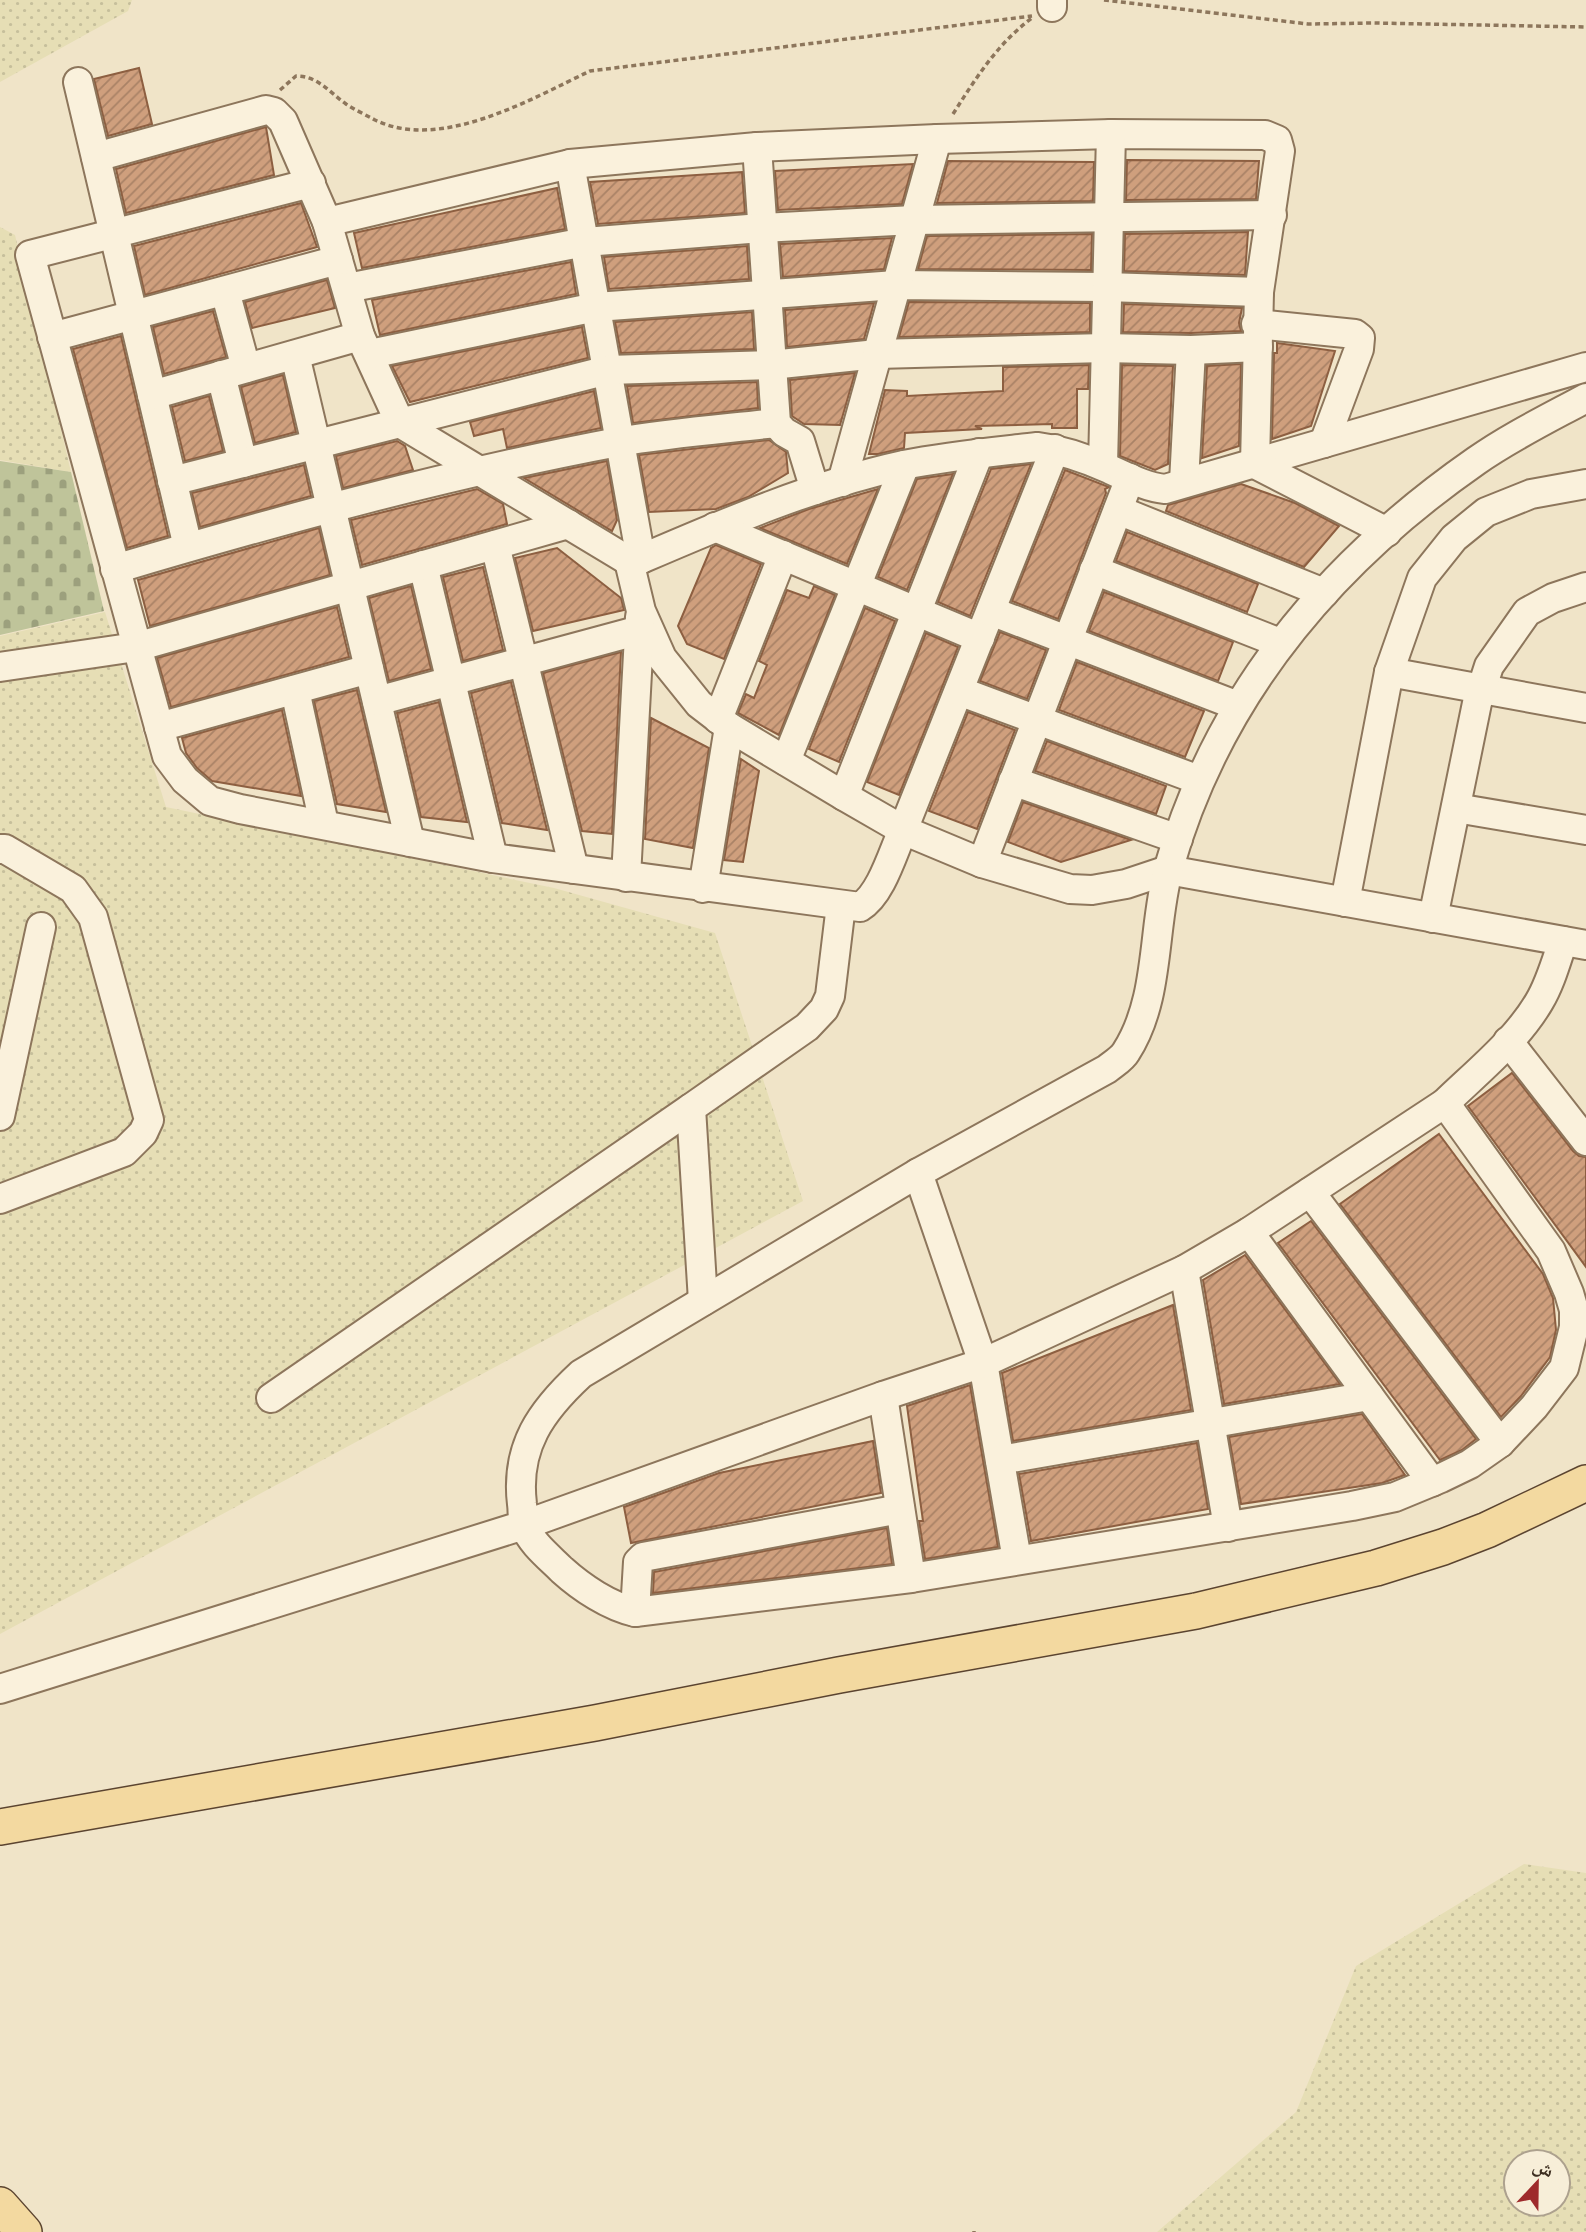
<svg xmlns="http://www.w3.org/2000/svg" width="1586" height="2232" font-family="'Times New Roman','Noto Naskh Arabic',serif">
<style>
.farmland{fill:url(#farmland-dots);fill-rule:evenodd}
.cemetery{fill:url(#cemetery-stones)}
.building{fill:url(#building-hatch);stroke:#8d5f41;stroke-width:2}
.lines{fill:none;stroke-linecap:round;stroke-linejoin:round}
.minor-casing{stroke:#8d765c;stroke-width:32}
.major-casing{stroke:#5b4430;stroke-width:38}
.path{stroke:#8d765c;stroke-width:3.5;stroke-dasharray:5 3.5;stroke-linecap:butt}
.minor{stroke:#faf1dc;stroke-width:28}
.major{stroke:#f3d9a0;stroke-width:35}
</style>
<defs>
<pattern id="farmland-dots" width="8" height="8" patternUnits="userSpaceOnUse" patternTransform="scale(1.75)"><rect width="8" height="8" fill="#e6deb5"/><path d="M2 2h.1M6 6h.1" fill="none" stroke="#c6bf9b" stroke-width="1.8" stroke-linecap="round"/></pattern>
<pattern id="cemetery-stones" width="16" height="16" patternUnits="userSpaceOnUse" patternTransform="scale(1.75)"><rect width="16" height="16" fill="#bfc49a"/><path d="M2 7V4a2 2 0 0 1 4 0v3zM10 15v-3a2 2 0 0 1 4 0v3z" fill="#9ca07d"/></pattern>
<pattern id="building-hatch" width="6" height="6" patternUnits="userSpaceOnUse" patternTransform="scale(1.75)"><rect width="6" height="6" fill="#cf9f7d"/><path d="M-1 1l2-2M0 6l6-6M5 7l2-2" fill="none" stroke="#a98266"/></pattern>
</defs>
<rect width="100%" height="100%" fill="#f0e4c8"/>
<!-- farmland -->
<g class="farmland">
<path d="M0,0H132L128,11L0,82Z"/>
<path d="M0,227L15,235L71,472L0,460Z"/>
<path d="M105,612L166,807L554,888L715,933L803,1201L0,1634V636Z"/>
<path d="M1524,1864L1586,1873V2232H1157L1296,2112L1356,1966ZM1516,2162H1558V2204H1516Z"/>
</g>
<!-- cemetery -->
<path class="cemetery" d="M0,461L71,472L104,611L0,635Z"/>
<!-- building -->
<g class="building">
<path d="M139,68L152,124L108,136L94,79Z"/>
<path d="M266,127L274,175L126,213L116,169Z"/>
<path d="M1127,160L1259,161L1256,199L1126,200Z"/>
<path d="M948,161L1094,162L1093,201L937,203Z"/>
<path d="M913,164L902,204L778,210L775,171Z"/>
<path d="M742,172L745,213L598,224L590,182Z"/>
<path d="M557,188L565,229L362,268L354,233Z"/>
<path d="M301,203L317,247L145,295L134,246Z"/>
<path d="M1248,232L1245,275L1124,271L1125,234Z"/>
<path d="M1092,234L1091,270L918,269L927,236Z"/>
<path d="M892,238L884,269L783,277L780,244Z"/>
<path d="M747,246L749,279L609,289L604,257Z"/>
<path d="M571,262L576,294L380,335L372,300Z"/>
<path d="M327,280L335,308L252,328L245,302Z"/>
<path d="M909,302L1090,303V332L899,337Z"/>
<path d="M874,303L864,339L787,347L785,310Z"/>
<path d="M1124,304L1242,308L1239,323L1241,331L1191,333L1123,332Z"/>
<path d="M213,311L226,357L164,374L153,327Z"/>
<path d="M752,312L754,349L621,353L615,322Z"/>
<path d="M582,327L588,358L410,402L392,366Z"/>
<path d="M121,336L168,536L127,548L73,349Z"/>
<path d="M1277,343L1335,351L1311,426L1272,439L1274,353H1277Z"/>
<path d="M1241,364L1239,446L1202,458L1207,366Z"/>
<path d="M1089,365L1088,389H1077V428H1052V424L975,426L982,429L905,433L904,448L878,454H869L885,390L907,391V396L1003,391V367Z"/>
<path d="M1122,365L1173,366L1168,464L1155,470L1120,456Z"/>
<path d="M855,373L840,425L804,424L792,416L790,380Z"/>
<path d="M283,375L296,432L255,443L241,387Z"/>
<path d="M757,382L758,408L633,423L627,386Z"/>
<path d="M594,391L601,428L507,448L503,429L474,436L470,422Z"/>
<path d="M209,396L223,451L185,461L172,407Z"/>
<path d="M769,440L786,452L788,473L748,497L716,509L649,512L639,455Z"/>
<path d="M397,441L405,446L413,470L343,488L336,456Z"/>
<path d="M607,461L617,520L612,531L524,478Z"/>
<path d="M1031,464L970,616L938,602L991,469Z"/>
<path d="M304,465L311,496L200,527L192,493Z"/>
<path d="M1065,470L1109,487L1105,489L1106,493L1058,619L1012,601Z"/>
<path d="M953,474L907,590L878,577L917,479Z"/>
<path d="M1241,484L1295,503L1339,526L1304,567L1166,511L1168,505Z"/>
<path d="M477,489L503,504L507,524L362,565L351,520Z"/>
<path d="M878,489L847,564L760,528L809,509Z"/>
<path d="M319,528L330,575L150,626L138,580Z"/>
<path d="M1127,532L1258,584L1247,612L1116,561Z"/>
<path d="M716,545L761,564L724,659L687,644L678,626L711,548Z"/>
<path d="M557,548L621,598L624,610L533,631L515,558Z"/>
<path d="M483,567L503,650L463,661L443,577Z"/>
<path d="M411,586L431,669L389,681L369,598Z"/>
<path d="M814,586L835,595L779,735L738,713L746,694L754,698L767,665L759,661L787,590L809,598Z"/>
<path d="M1104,592L1233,642L1218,681L1089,631Z"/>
<path d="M337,607L349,657L171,707L157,658Z"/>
<path d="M865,608L895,621L839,762L809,749Z"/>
<path d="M1000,632L1046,650L1027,699L980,681Z"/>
<path d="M926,633L958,647L899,795L867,782Z"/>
<path d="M621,652L612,834L582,831L543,673Z"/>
<path d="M1077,662L1204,711L1185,757L1059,710Z"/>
<path d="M511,682L547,830L502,823L471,693Z"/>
<path d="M357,690L386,812L337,804L314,701Z"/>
<path d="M439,702L467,822L421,817L397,713Z"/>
<path d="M282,710L301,796L212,781L197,768L186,753L182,738Z"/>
<path d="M968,712L1015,730L977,829L929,811Z"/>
<path d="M651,718L709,748L693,848L645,839Z"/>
<path d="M1047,741L1166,786L1156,814L1035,771Z"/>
<path d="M741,759L759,771L743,862L724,860Z"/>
<path d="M1023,802L1131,840L1061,862L1008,842Z"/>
<path d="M1512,1073L1573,1151L1579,1156L1586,1157V1267L1468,1106Z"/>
<path d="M1439,1134L1543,1274L1553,1298L1556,1330L1550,1357L1521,1396L1501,1417L1340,1204Z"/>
<path d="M1311,1221L1476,1439L1462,1450L1440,1460L1278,1243Z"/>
<path d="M1245,1255L1340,1384L1224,1404L1203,1280Z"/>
<path d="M1173,1305L1191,1410L1013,1441L1002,1373Z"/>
<path d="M970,1385L998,1547L925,1559L919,1521H923L907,1406Z"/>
<path d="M1362,1414L1405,1475L1382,1483L1241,1504L1229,1437Z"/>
<path d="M873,1441L881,1493L631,1543L624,1507L719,1473Z"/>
<path d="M1197,1443L1208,1509L1031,1541L1019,1474Z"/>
<path d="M887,1528L892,1564L653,1593L654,1572Z"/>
</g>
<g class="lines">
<!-- minor casing -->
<g class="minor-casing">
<g id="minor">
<path d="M1052,7V0"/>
<path d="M78,82L188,547"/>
<path d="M757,147L776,423L784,432L800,441L815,490"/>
<path d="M96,157L266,110L274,112L283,121L327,222L360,336L400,423L629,561L641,559C727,522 813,485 904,465C948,456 993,452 1037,447C1061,450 1085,458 1107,468C1125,476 1145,487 1165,489L1586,367"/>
<path d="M570,164L641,559"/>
<path d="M311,183L30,255L167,756L185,780L210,801L240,809L493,858L860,907C881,895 893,852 903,830L1055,449"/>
<path d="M327,222L570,164L757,147L937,139L1111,134L1265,135L1277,140L1280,151L1259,292L1255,464L1387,532"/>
<path d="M347,288L585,242L761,228L914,220L1272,215"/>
<path d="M225,291L246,368"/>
<path d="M1256,324L1355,334L1360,338L1359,349L1324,443"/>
<path d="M52,337L338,260"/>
<path d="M370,354L596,307L896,285L1106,287L1259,292"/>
<path d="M295,355L410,842"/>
<path d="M221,375L243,463"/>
<path d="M152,395L360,336"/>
<path d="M1103,465L1111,134"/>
<path d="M172,481L608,370L771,365L877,354L1105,348L1191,350L1258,347"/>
<path d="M842,482L937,139"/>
<path d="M1184,482L1191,350"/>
<path d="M1118,510L1324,593"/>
<path d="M715,527L980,638"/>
<path d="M495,545L574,869"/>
<path d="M629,561L641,611L662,658L699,704L729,727L844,796L903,830L982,863L1070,889L1092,890L1126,884L1168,870L1586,945"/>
<path d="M423,565L493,858"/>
<path d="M115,569C280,520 448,474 618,442C670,433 723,429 776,423"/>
<path d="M1094,570L1280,643"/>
<path d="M991,611L1238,706"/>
<path d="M0,667L136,647L568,524"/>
<path d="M1389,672L1586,708"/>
<path d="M295,690L324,824"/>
<path d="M959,691L1199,780"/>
<path d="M377,701L640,630"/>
<path d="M718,719L783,555"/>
<path d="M159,727L369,669"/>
<path d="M786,761L905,465"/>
<path d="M1013,781L1178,839"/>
<path d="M844,796L979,453"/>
<path d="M1456,808L1586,830"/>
<path d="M0,849H5L73,889L93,917L149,1120L143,1133L124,1152L0,1199"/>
<path d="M982,863L1130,478"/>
<path d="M626,877L640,617"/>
<path d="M703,888L729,727"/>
<path d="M1345,902L1389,672L1422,578L1454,538L1486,512L1531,494L1586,484"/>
<path d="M1433,918L1477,703L1489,666L1527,612L1553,598L1586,587"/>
<path d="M1508,1041L1586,1141"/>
<path d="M1445,1103C1477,1072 1516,1041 1539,1002C1550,984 1556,962 1563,941"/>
<path d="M0,1116L41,927"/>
<path d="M918,1173L983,1363L1017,1560"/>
<path d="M1310,1192L1500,1443"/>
<path d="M1249,1232L1432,1482"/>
<path d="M1184,1270L1228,1527"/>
<path d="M703,1301L691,1108L807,1027L824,1009L830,996L841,905"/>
<path d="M883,1396L911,1578"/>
<path d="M271,1398L691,1108"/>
<path d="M1000,1460L1369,1396"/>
<path d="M635,1612L638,1562L643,1557L900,1509"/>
<path d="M0,1689L524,1525L883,1396L983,1363L1184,1270L1249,1232L1445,1103L1551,1251L1569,1293L1574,1310V1327L1564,1368L1534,1407L1500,1443L1470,1464L1441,1478L1395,1497L1352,1506L911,1578L635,1612C609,1606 582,1588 562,1570C549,1557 531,1543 524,1525C522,1519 523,1510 522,1504C515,1447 541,1411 581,1374L918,1173L1107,1069C1113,1064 1122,1059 1126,1052C1161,998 1152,926 1169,867C1218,695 1331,562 1476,461C1510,437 1549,418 1586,398"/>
</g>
</g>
<!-- major casing -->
<g class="major-casing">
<g id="major">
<path d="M0,1827L595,1723L839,1675L1196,1611L1376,1568L1443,1547L1487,1530L1586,1483"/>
<path d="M0,2205L24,2232"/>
</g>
</g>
<!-- path -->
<g class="path">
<path d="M1104,0L1308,24L1374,23L1586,27"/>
<path d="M280,90L296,76C318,76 329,92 346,104C355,110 366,115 375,120C441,152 531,99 590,71L1032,16"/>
<path d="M953,114C976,78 997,44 1032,18"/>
<path d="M974,2231V2232"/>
</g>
<!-- minor -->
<use href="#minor" class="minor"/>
<!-- major -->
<use href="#major" class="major"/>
</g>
<!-- north arrow -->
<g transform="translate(1537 2183) rotate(22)"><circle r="33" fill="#f7eed8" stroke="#ada18e" stroke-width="2"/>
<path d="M0-5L12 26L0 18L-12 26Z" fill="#9e2a2b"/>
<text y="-10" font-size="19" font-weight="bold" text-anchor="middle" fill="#3d2e20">ش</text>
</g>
</svg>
